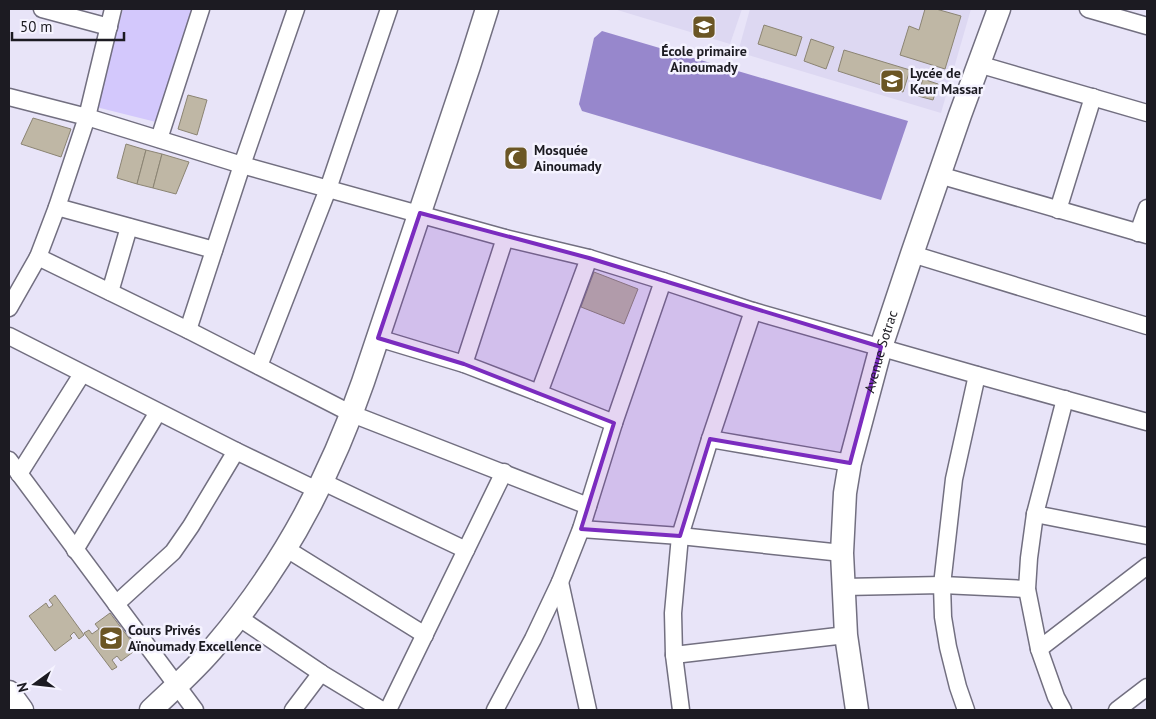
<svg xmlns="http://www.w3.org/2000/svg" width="1156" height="719" font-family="'PT Sans',sans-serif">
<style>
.built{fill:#ddd8f2}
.green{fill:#d3c8fc}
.water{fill:#9787cc}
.building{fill:#bfb7a5;stroke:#8b8473}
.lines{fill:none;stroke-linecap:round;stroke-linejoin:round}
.street-casing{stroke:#726f80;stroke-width:19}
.secondary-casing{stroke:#726f80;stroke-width:25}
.street{stroke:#fff;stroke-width:16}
.secondary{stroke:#fff;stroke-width:22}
.marked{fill:#7b2cbf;fill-opacity:0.2;stroke:#7b2cbf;stroke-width:4;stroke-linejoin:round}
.labels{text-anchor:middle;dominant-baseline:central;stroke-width:5;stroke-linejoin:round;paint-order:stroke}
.poi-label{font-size:14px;font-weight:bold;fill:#1c1b22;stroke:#f5f3ff;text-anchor:start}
.street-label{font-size:14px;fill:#1c1b22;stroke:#f5f3ff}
</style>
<rect width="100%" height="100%" fill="#e8e4f8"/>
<!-- built -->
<g class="built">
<path d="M614,9H742L730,44Z"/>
<path d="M750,9H971L941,113L738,52Z"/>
</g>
<!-- green -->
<path class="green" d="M123,9H192L176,58L160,123L96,107Z"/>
<!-- water -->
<path class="water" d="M602,31L908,121L881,200L582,111L579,104L594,38Z"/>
<!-- building -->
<g class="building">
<path d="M925,9H936L961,16L945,69L900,55L909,26L919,30Z"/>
<path d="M764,25L802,37L796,56L758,44Z"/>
<path d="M811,39L834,47L826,69L804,61Z"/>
<path d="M844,50L910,70L903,92L838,71Z"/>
<path d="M923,79L938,84L933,100L918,96Z"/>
<path d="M188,95L207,100L197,135L178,129Z"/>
<path d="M33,118L71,129L61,157L21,144Z"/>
<path d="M126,144L146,150L137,184L117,178Z"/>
<path d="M146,150L162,154L153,188L137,184Z"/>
<path d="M162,154L189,162L176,194L153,188Z"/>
<path d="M594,272L638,289L624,324L581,307Z"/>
<path d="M55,595L84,635L79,639L74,632L70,636L72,638L55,651L29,616L46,603L49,608L53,605L49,600Z"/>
<path d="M110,613L137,649L121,661L117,656L112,660L117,667L112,670L84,633L89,630L92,634L99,629L95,624Z"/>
</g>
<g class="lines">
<!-- street casing -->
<g class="street-casing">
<g id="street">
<path d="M42,9L109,27"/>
<path d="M1088,9L1147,26"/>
<path d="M978,64L1147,113"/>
<path d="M9,97L87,117L242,165L505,238L589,258L663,281L753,311L977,375L1147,422"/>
<path d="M159,139L201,9"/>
<path d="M939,175L1147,235"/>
<path d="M57,207L214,250"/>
<path d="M1058,210L1093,97"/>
<path d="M1138,233L1147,208"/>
<path d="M912,254L1147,326"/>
<path d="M38,257L188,330L352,414L588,506"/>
<path d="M110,292L129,227"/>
<path d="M9,308L38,257L57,207L87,117L113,9"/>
<path d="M188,330L242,165L296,9"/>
<path d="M9,336L236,451L317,490"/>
<path d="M378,338L464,364L539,393L614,423"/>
<path d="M464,364L505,238"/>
<path d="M259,366L328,189L389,9"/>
<path d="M539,393L589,258"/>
<path d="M710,439L850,463"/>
<path d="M9,460L195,710"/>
<path d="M19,474L82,374"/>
<path d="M321,481L466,550"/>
<path d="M1035,514L1147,536"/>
<path d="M581,529L680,536L842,553"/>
<path d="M285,548L425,635"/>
<path d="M75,550L158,412"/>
<path d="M560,582L588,710"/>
<path d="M844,587L942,585L1027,589"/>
<path d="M116,604L173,552L191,526L236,451"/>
<path d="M238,617L321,673L382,710"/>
<path d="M1039,649L1147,566"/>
<path d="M674,655L846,635"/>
<path d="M293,710L321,673"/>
<path d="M388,710L504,472"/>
<path d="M495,710L533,639L560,582L581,529L614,423L663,281"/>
<path d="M681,710L674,655L673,613L680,536L710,439L753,311"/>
<path d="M966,710L958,687L948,647L943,617L942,585L954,479L977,375"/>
<path d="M1063,710L1056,697L1039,649L1027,589L1029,558L1035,514L1065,399"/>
<path d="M1117,710L1147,687"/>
</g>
</g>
<!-- secondary casing -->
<g class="secondary-casing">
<g id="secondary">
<path d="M9,692L22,710"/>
<path d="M151,710C173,689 196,669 215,646C281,569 330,477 363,382L469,66L487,9"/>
<path id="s1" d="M857,710L846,635L842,553L845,493L850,463L881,347L912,254L960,115L999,9"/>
</g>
</g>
<!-- street -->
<use href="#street" class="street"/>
<!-- secondary -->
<use href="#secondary" class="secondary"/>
</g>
<!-- marked area -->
<path class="marked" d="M420,213L589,258L881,347L850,463L710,439L680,536L581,529L614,423L464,364L378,338Z"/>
<!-- icons -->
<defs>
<g id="school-square" transform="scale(1.25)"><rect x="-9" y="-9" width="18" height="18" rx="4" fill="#6b5625" stroke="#f5f3ff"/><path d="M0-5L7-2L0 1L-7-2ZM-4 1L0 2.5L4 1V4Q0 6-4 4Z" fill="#fff"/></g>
<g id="mosque-square" transform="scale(1.25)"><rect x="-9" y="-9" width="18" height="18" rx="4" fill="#6b5625" stroke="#f5f3ff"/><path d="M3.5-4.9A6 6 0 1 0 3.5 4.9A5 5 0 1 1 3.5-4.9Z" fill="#fff"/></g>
</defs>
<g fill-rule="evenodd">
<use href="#school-square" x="704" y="27"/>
<use href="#school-square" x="892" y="81"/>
<use href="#mosque-square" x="516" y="158"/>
<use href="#school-square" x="111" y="638"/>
</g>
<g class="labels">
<!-- poi labels -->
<g class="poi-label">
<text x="704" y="51" text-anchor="middle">École primaire<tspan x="704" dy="16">Ainoumady</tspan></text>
<text x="910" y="73">Lycée de<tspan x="910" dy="16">Keur Massar</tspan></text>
<text x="534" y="150">Mosquée<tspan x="534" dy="16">Ainoumady</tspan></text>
<text x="128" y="630">Cours Privés<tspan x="128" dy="16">Aïnoumady Excellence</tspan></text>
</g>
<!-- street labels -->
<g class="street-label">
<text stroke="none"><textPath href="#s1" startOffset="364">Avenue Sotrac</textPath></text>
</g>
</g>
<!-- border -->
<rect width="1156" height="719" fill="none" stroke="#1c1b22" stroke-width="20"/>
<!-- north arrow -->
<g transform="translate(35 684) rotate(255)" stroke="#f5f3ff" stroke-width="4" paint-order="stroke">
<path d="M0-4L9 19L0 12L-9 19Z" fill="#1c1b22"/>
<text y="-8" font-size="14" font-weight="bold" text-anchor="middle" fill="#1c1b22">N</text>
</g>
<!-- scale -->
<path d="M12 32v8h112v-8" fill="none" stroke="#1c1b22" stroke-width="2.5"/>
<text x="20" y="32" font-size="15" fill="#1c1b22" stroke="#f5f3ff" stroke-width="4" paint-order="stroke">50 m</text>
</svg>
